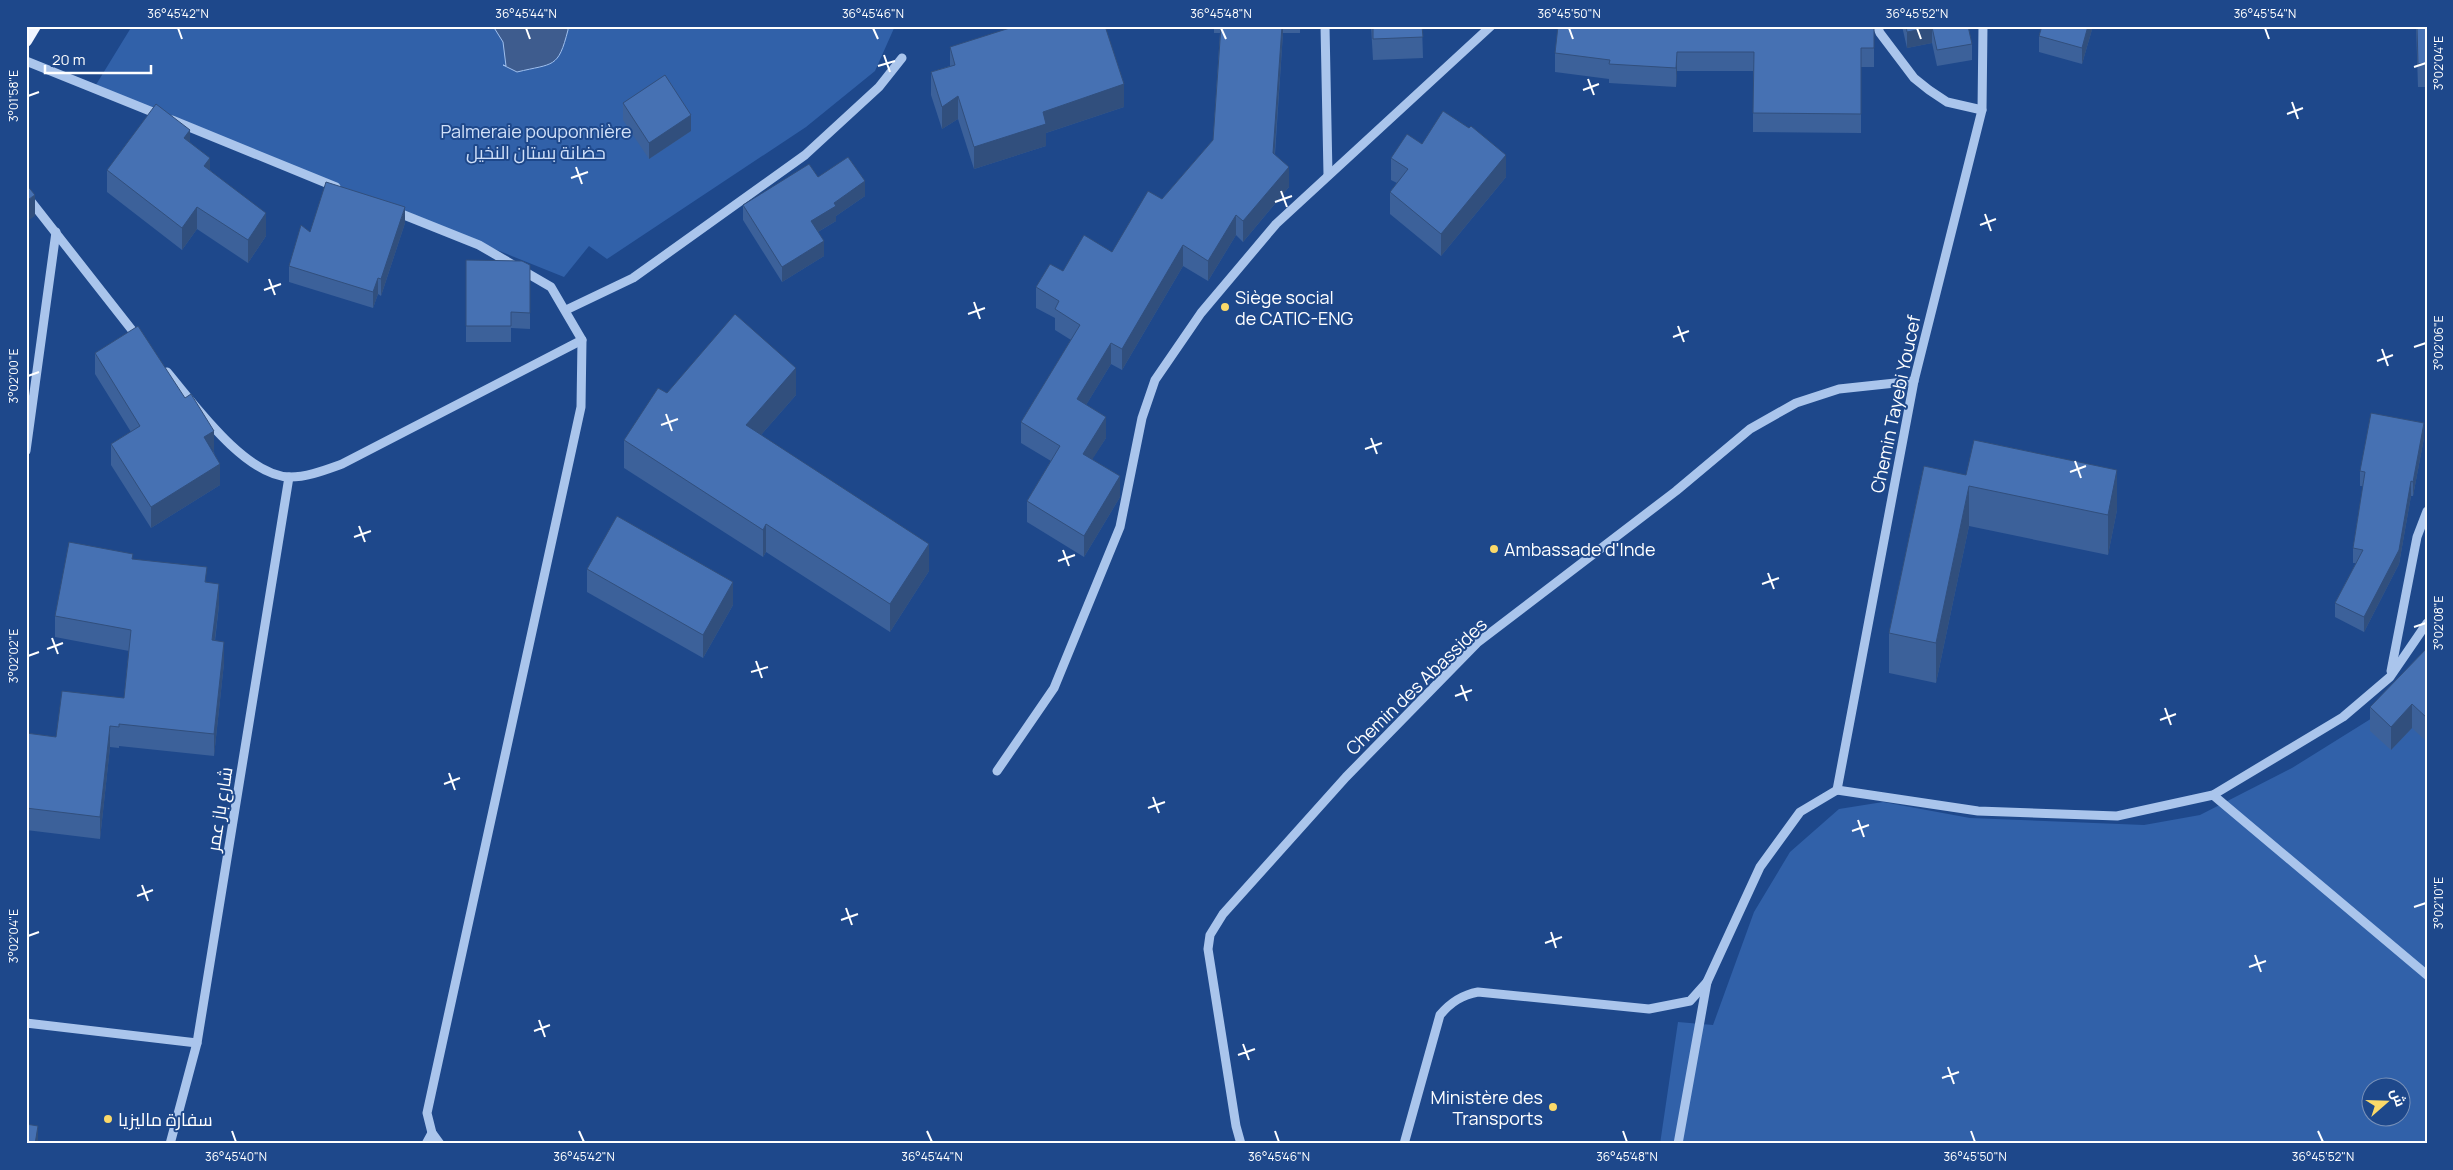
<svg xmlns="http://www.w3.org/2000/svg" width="2453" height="1170" font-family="Manrope,Cairo,sans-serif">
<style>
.green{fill:#3161a9;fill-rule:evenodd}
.water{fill:#3e5c8e;stroke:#9ebfee}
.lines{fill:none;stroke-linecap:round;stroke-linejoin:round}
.minor{stroke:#aac5ec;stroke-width:9}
.major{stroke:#f0f5ff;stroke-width:12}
.wall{fill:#3c619a}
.shaded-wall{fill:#314f7d}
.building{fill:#4671b3;stroke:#314f7d}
.ticks{fill:none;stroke:#fff;stroke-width:2}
.poi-dot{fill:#fbd969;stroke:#1e488b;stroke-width:2}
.labels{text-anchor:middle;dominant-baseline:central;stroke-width:4;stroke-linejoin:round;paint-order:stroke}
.park-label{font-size:18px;fill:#d0e0f9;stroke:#1e488b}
.poi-label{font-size:18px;fill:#fff;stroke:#1e488b;text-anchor:start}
.street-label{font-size:18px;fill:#fff;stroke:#1e488b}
.neatline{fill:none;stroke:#fff;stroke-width:2}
.ticks-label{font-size:12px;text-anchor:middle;fill:#fff}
</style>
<rect width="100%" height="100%" fill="#1e488b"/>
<!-- green -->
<g class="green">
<path d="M132,26H895L875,71L806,127L607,259L589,246L564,277L94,88Z"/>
<path d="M2427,655V1144H1660L1678,1022L1713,1025L1754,912L1790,852L1839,809L1883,802L1970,818L2144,825L2200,815L2292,768L2385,710ZM2370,1088H2400V1118H2370Z"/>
</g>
<!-- water -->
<path class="water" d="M493,26H568V30C558,69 554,63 517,72L503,65L506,66L503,42Z"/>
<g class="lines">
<!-- minor -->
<g class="minor">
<path d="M1325,26L1328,175"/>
<path d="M1877,26L1880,33L1914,78L1929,90L1947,102L1982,110"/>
<path d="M26,61L160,115"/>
<path d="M172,120L336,187"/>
<path d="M26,195L139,339"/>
<path d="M394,211L479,245L551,287L582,340L581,407L427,1113L432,1133L440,1144"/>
<path d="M566,310L633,278L805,155L879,87L902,58"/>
<path d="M167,372C194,404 245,476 290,477C308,477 325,470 342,464L582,340"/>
<path d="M26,451L56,232"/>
<path d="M2391,671L2417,537L2427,511"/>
<path d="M997,771L1054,688L1120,527L1142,418L1155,380L1201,313L1276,224L1491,26"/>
<path d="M1837,790L1914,381L1982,110L1983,26"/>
<path d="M1837,790L1978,811L2117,816L2213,795L2343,717L2390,677L2427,623"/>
<path d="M2213,795L2427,975"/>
<path d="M26,1023L197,1043"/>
<path d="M170,1144L197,1043L289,477"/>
<path d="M426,1144L432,1133"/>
<path d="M1241,1144L1236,1126L1208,949L1210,935L1223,914L1346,777L1477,643L1676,491L1750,429L1796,403L1839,389L1914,381"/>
<path d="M1404,1144L1440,1015C1451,1002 1462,995 1478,992L1649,1009L1690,1001L1707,982L1760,867L1800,812L1837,790"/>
<path d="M1678,1144L1707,982"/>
</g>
<!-- major -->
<path class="major" d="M26,41L35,26"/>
</g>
<!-- wall -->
<g class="wall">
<path d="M1214,26H1300V33H1283L1275,154L1289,187L1243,242L1236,235L1208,281L1183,266L1122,370L1111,364L1086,405L1106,438L1092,459L1120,497L1084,557L1027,522V501L1051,461L1021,443V422L1071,340L1055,330V318L1036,308V287L1063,271L1112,252L1162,199L1213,140L1220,33H1214Z"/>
<path d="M1371,26H1422L1423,58L1373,60Z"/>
<path d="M1874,26V67H1861V133L1753,132V71H1677L1676,87L1609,83V79L1555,72V53Z"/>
<path d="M1902,26H1968L1972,44V60L1937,66L1932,43L1907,48Z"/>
<path d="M2042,26H2093L2082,64L2039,52V36Z"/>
<path d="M2416,26H2427V87H2418Z"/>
<path d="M950,47L1124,107L1046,133V146L974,169L958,119L942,129L931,95V72L950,66Z"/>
<path d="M623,103L691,131L649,159L623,120Z"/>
<path d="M190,143L210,170L266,236L248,263L197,229L182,250L107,192V170Z"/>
<path d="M1422,144L1506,177L1441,256L1390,214V192L1397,183L1391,180V158Z"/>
<path d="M818,177L865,196L836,216V221L818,232L824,256L782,282L743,220V205Z"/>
<path d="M405,223L381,296L378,294L373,308L289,282V266L310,232Z"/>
<path d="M466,260L530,265V329L511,328V342H466Z"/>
<path d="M95,353L214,452L220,485L151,528L111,465V444L131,432L95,374Z"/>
<path d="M667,393L796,395L761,435L929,571L890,632L766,552L763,557L624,468V440Z"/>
<path d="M2424,438L2413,496H2411L2399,564L2364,632L2335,617V603L2356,563H2353V548L2363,486H2360V471Z"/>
<path d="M1924,466L2117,510L2108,555L1969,526L1936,683L1889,673V633Z"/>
<path d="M133,559L207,582L219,605L215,641L224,663L214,756L119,746V748L110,747L100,839L26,830V733L56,737L124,698L129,651L55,637V616Z"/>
<path d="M587,569L733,605L703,658L587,592Z"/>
<path d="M2427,648V742L2412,728L2391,750L2370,731V707Z"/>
</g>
<!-- shaded-wall -->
<g class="shaded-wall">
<path d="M1282,26H1283V33L1273,174V153Z"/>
<path d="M2088,26H2093L2082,64V48Z"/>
<path d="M1932,27V43L1907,48V32Z"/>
<path d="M1677,52V71L1676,87V68Z"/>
<path d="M1124,84V107L1046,133V146L974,169V147L1043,112Z"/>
<path d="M958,96V119L942,129V107Z"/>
<path d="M691,115V131L649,159V143Z"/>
<path d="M190,130V152L184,138Z"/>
<path d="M1506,155V177L1441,256V234Z"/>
<path d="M210,158V180L204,166Z"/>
<path d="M1289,167V187L1243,242V221Z"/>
<path d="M865,181V196L836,216V221L811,236V221L834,203Z"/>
<path d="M35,195V216L26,222V201Z"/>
<path d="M197,207V229L182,250V228Z"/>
<path d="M405,207V223L381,296V279Z"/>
<path d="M266,213V236L248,263V240Z"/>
<path d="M1236,215V235L1208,281V261Z"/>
<path d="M824,241V256L782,282V267Z"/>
<path d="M1183,245V266L1122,370V349Z"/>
<path d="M378,278V294L373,308V292Z"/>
<path d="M1111,343V364L1077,420V399Z"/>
<path d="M796,368V395L746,452V425Z"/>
<path d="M1106,417V438L1083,474V454Z"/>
<path d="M2424,423V438L2413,496V482Z"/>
<path d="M214,431V452L204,437Z"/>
<path d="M220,464V485L151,528V507Z"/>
<path d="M2117,470V510L2108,555V515Z"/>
<path d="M1120,476V497L1084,557V536Z"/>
<path d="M2411,481V496L2399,564L2364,632V617Z"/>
<path d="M1969,486V526L1936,683V643Z"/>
<path d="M766,524V552L763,557V530Z"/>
<path d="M929,544V571L890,632V604Z"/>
<path d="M733,582V605L703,658V635Z"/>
<path d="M219,584V605L212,662V640Z"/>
<path d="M224,642V663L214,756V734Z"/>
<path d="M2412,704V728L2391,750V727Z"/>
<path d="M110,726V747L100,839V817Z"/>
<path d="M38,1126V1144H35Z"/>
</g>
<!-- building -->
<g class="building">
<path d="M1016,26H1105L1124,84L1043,112L1046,124L974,147L958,96L942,107L931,72L955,65L950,47Z"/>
<path d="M1221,26H1282L1273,153L1289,167L1243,221L1236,215L1208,261L1183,245L1122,349L1111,343L1077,399L1106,417L1083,454L1120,476L1084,536L1027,501L1060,446L1021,422L1080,325L1055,309L1059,301L1036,287L1050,264L1063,271L1084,235L1112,252L1148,191L1162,199L1213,140Z"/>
<path d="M1373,26H1422L1423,37L1373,39Z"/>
<path d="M1558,26H1874V48H1861V114L1753,113L1754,52H1677L1676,68L1609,64L1610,60L1555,53Z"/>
<path d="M1906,26H1968L1972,44L1937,50L1932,27L1907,32Z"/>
<path d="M2042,26H2088L2082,48L2039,36Z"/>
<path d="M2417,26H2427V63L2418,64Z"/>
<path d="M665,75L691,115L649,143L623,103Z"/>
<path d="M156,104L190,130L184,138L210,158L204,166L266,213L248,240L197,207L182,228L107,170Z"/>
<path d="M1443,111L1469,128L1471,126L1506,155L1441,234L1390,192L1408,169L1391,158L1407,134L1422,144Z"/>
<path d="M848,157L865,181L834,203L836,206L811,221L824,241L782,267L743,205L809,164L818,177Z"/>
<path d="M326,182L405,207L381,279L378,278L373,292L289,266L301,225L310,232Z"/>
<path d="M26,184L35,195L26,201Z"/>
<path d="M466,260L522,261L530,265V313L511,312V326H466Z"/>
<path d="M735,314L796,368L746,425L929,544L890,604L766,524L763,530L624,440L658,388L667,393Z"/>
<path d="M138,326L185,398L191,394L214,431L204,437L220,464L151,507L111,444L140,426L95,353Z"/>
<path d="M2371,413L2424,423L2413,482L2411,481L2399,550L2364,617L2335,603L2363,550L2353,548L2365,472L2360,471Z"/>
<path d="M1974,440L2117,470L2108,515L1969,486L1936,643L1889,633L1924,466L1966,475Z"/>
<path d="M617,516L733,582L703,635L587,569Z"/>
<path d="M69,542L133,554L132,559L207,567L205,582L219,584L212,640L224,642L214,734L119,724V727L110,726L100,817L26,808V733L56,737L62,691L124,698L131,630L55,616Z"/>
<path d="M2427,648V718L2412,704L2391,727L2370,707Z"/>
<path d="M26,1124L38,1126L35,1144H26Z"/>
</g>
<!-- ticks -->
<path class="ticks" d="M178,28L182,39M526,28L530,39M873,28L878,39M1221,28L1226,39M1569,28L1573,39M1917,28L1921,39M2265,28L2269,39M884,55L890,72M878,66L895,61M2414,67L2426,63M1588,79L1594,95M1583,90L1599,84M28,96L39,92M2292,102L2298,119M2287,114L2303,108M576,167L582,184M571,178L588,172M1281,191L1287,207M1275,202L1292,196M1985,214L1991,231M1980,225L1996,219M269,279L275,295M264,290L281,284M974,302L980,319M968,314L985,308M1678,326L1684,342M1673,337L1689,331M2414,347L2426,343M2382,349L2388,366M2377,361L2393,355M28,376L39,372M666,414L672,431M661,425L678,419M1371,438L1377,454M1365,449L1382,443M2075,461L2081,478M2070,472L2086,466M359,526L365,542M354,537L371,531M1063,550L1069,566M1058,561L1075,555M1768,573L1774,589M1762,584L1779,578M2414,627L2426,623M52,638L58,654M47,649L63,643M28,656L39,652M756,661L762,678M751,672L768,667M1461,685L1467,701M1455,696L1472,690M2165,708L2171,725M2160,720L2176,714M449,773L455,790M444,784L460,778M1153,797L1159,813M1148,808L1165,802M1858,820L1864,837M1852,831L1869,825M142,885L148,901M137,896L153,890M2414,907L2426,903M846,908L852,925M841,920L858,914M1551,932L1556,948M28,936L39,932M1545,943L1562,937M2255,955L2261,972M2249,967L2266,961M539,1020L545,1037M534,1031L550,1025M1243,1044L1249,1060M1238,1055L1255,1049M1948,1067L1954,1084M1942,1078L1959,1072M232,1131L236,1142M579,1131L584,1142M927,1131L932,1142M1275,1131L1279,1142M1623,1131L1627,1142M1971,1131L1975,1142M2318,1131L2323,1142"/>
<!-- markers -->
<g class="poi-dot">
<circle cx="1225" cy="307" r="5"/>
<circle cx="1494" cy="549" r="5"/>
<circle cx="1553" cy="1107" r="5"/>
<circle cx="108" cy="1119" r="5"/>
</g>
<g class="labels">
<!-- park labels -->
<g class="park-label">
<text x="536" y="131">Palmeraie pouponnière<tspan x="536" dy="21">حضانة بستان النخيل</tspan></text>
</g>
<!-- poi labels -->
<g class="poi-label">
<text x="1235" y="297">Siège social<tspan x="1235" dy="21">de CATIC-ENG</tspan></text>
<text x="1504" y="549">Ambassade d'Inde</text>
<text x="1543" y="1097" text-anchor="end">Ministère des<tspan x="1543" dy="21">Transports</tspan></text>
<text x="118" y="1119">سفارة ماليزيا</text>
</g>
<!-- street labels -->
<g class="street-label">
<text transform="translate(1895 404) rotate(-78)">Chemin Tayebi Youcef</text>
<text transform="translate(1416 686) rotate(-44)">Chemin des Abassides</text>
<text transform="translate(219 809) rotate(-81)">شارع باز عمر</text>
</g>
</g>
<!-- border -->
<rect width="2453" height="1170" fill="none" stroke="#1e488b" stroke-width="55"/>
<!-- north arrow -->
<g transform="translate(2386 1102) rotate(70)"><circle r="24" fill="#1e488b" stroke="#7891b9"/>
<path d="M0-4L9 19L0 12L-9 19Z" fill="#fbd969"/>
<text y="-8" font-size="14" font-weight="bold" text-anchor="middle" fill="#ffffff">ش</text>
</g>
<!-- scale -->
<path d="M45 65v8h106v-8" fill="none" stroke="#ffffff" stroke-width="2.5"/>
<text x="52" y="65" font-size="15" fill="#ffffff" stroke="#1e488b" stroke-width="4" paint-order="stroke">20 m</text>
<rect x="28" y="28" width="2398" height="1114" class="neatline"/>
<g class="ticks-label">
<text x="178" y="18">36°45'42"N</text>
<text x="526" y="18">36°45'44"N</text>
<text x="873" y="18">36°45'46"N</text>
<text x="1221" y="18">36°45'48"N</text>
<text x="1569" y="18">36°45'50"N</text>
<text x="1917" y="18">36°45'52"N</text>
<text x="2265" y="18">36°45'54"N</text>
<text transform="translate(2439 63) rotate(-90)" y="4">3°02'04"E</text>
<text transform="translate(14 96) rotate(-90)" y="4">3°01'58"E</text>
<text transform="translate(2439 343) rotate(-90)" y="4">3°02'06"E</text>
<text transform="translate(14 376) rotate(-90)" y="4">3°02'00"E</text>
<text transform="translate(2439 623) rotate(-90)" y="4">3°02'08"E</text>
<text transform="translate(14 656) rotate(-90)" y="4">3°02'02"E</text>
<text transform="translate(2439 903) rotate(-90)" y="4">3°02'10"E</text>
<text transform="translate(14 936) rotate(-90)" y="4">3°02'04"E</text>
<text x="236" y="1161">36°45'40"N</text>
<text x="584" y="1161">36°45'42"N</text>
<text x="932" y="1161">36°45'44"N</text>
<text x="1279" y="1161">36°45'46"N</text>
<text x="1627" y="1161">36°45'48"N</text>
<text x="1975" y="1161">36°45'50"N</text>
<text x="2323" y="1161">36°45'52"N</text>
</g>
</svg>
